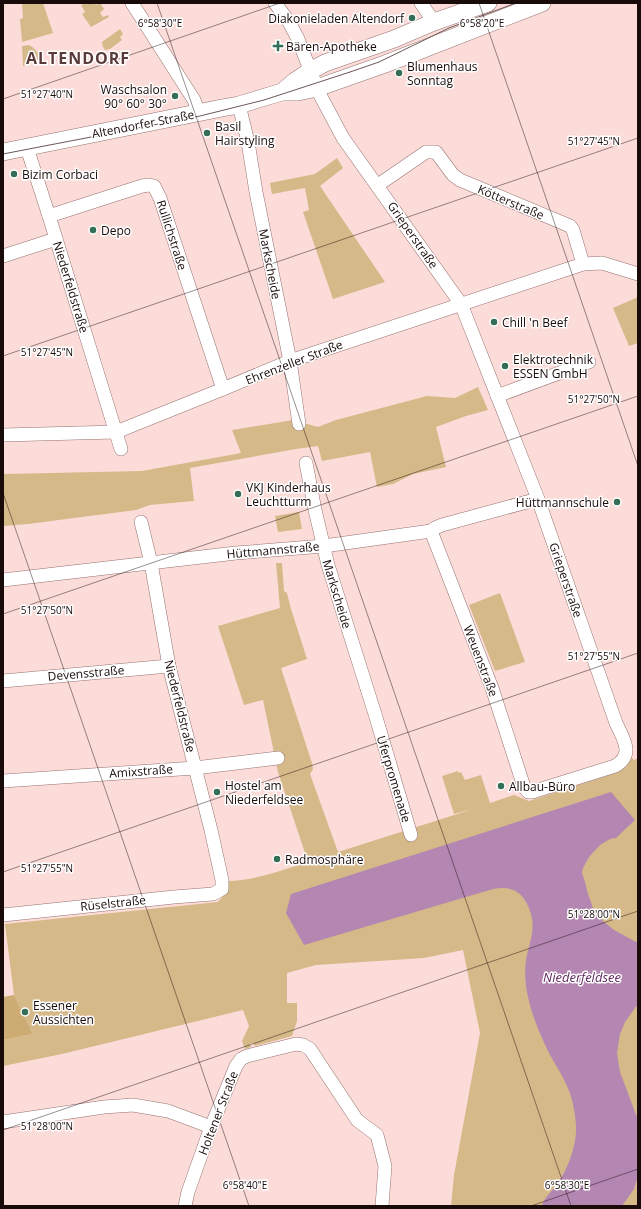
<svg xmlns="http://www.w3.org/2000/svg" width="641" height="1209" font-family="'Open Sans',sans-serif">
<style>
.green{fill:#d6b988}
.forest{fill:#cdac73}
.water{fill:#b486b2}
.lines{fill:none;stroke-linecap:round;stroke-linejoin:round}
.minor-casing{stroke:#967270;stroke-width:14}
.major-casing{stroke:#967270;stroke-width:18}
.minor{stroke:#fff;stroke-width:13}
.major{stroke:#fff;stroke-width:17}
.tram{stroke:#6c5856;stroke-width:1}
.ticks{fill:none;stroke:#180b0a;stroke-width:1;stroke-opacity:0.45}
.poi-dot{fill:#356e57;stroke:#fff;stroke-width:1.5}
.labels{text-anchor:middle;dominant-baseline:central;stroke-width:3;stroke-linejoin:round;paint-order:stroke}
.poi-label{font-size:12px;fill:#180b0a;stroke:#fff;text-anchor:start}
.street-label{font-size:12px;fill:#180b0a;stroke:#fff}
.water-label{font-size:13px;font-style:italic;fill:#612861;stroke:#fff}
.district-label{font-size:16px;font-weight:bold;letter-spacing:1px;fill:#5a3b39;stroke:#fff}
.ticks-label{font-size:10px;text-anchor:middle;fill:#180b0a;stroke:#fff;stroke-width:3;stroke-linejoin:round;paint-order:stroke}
</style>
<rect width="100%" height="100%" fill="#fcdcd9"/>
<!-- green -->
<g class="green">
<path d="M22,3H43L53,33L22,42L20,19L23,18Z"/>
<path d="M85,3H94L96,5L100,3L104,9L100,13L103,17L108,15L109,17L91,27L82,14L85,12L81,5Z"/>
<path d="M120,29L123,34L120,37L122,40L110,49L105,50L103,47L102,42Z"/>
<path d="M29,45C35,48 38,52 40,59L23,66L22,46Z"/>
<path d="M337,158L343,168L320,186L385,282L333,299L303,212L309,210L305,188L272,194L270,183L315,174Z"/>
<path d="M638,297V343L629,346L613,308Z"/>
<path d="M478,387L488,410L466,416L436,427L446,467L413,474L393,484L377,487L370,452L322,461L318,446L296,449L190,468L194,501L150,505L136,510L28,524L3,526V474L142,471L241,453L232,430L293,420L318,427L336,420L427,396L455,398Z"/>
<path d="M299,512L302,529L278,532L275,516Z"/>
<path d="M276,563H282L284,591L287,593L291,609L307,659L281,668L312,763L313,769L310,774L338,852L473,809L454,814L442,776L458,771L459,773L461,772L465,780L481,775L490,803L514,795L529,801L618,772L627,766L626,764L632,758L634,760L638,758V1206H451L454,1175L480,1033L463,950L424,958L316,965L287,973V1003H297V1021L292,1036L255,1046L253,1043L250,1044L251,1047L245,1049L242,1041L249,1026L243,1010L62,1054L3,1066V1040L33,1034L14,995L5,924L218,902C225,894 227,892 227,881C253,881 283,870 308,862L278,772L263,700L244,705L218,626L280,608Z"/>
<path d="M500,593L525,662L495,671L469,605Z"/>
</g>
<!-- forest -->
<path class="forest" d="M14,995L33,1034L3,1040V997Z"/>
<!-- water -->
<path class="water" d="M611,792L635,820L616,838L610,839L600,845L589,857L583,868L582,873L585,882L588,894L593,908L603,921L614,930L638,943V1004L625,1022L620,1034L617,1053L620,1072L638,1120V1176L634,1189L622,1206H542C544,1197 552,1192 557,1184C567,1171 576,1147 576,1130C576,1116 573,1099 567,1086C562,1074 554,1063 548,1051C540,1034 532,1016 528,997C525,984 524,968 527,955C532,935 537,922 526,902C519,889 507,886 493,889L304,945L286,913L291,894Z"/>
<g class="lines">
<!-- minor casing -->
<g class="minor-casing">
<g id="minor">
<path d="M132,3L194,100L199,113"/>
<path d="M275,3L289,22L298,39L319,93L343,138L461,304L538,499L616,723C623,738 635,755 615,766L532,792H528L524,787L492,688L431,531"/>
<path d="M421,3L434,22"/>
<path d="M239,105L248,142L256,192L290,361L299,424"/>
<path d="M27,148L49,216L121,449"/>
<path d="M378,185L426,152H436L453,175L460,180L570,226L573,230L583,264"/>
<path d="M49,216L142,186L149,185L154,186L160,198L223,389"/>
<path d="M3,256L56,239"/>
<path d="M497,396L589,362"/>
<path d="M3,435L116,432L223,389L290,361L583,264L602,263L638,274"/>
<path d="M306,463L315,510L328,565L375,714L411,835"/>
<path d="M3,580L236,553L324,546L431,531L435,528L442,525L538,499"/>
<path d="M3,681L169,666"/>
<path d="M3,781L195,768L278,758"/>
<path d="M3,915L174,897L213,894L222,889V880L211,830L169,666L151,563L141,522"/>
<path d="M3,1122L104,1107L133,1105L168,1111L211,1127"/>
<path d="M185,1206L188,1192L211,1127L236,1066L241,1059L247,1056L296,1044L303,1045L310,1049L357,1120L377,1135L385,1166L382,1206"/>
</g>
</g>
<!-- major casing -->
<g class="major-casing">
<g id="major">
<path d="M282,92L295,81L310,71L325,63L394,39L434,22L488,3"/>
<path d="M3,152L222,108L239,105L282,92H298L317,88L385,64L542,3"/>
</g>
</g>
<!-- minor -->
<use href="#minor" class="minor"/>
<!-- major -->
<use href="#major" class="major"/>
<!-- tram -->
<path class="tram" d="M3,154L200,116L264,100L350,72L379,62L449,28L516,3"/>
</g>
<!-- ticks -->
<path class="ticks" d="M157,3L571,1206M479,3L638,466M3,99L280,3M3,356L638,138M3,493L249,1206M3,614L638,396M3,872L638,653M3,1130L638,911M531,1206L638,1169"/>
<!-- markers -->
<g class="poi-dot">
<circle cx="412" cy="18" r="4"/>
<path d="M276 40h4v4h4v4h-4v4h-4v-4h-4v-4h4z"/>
<circle cx="399" cy="73" r="4"/>
<circle cx="175" cy="96" r="4"/>
<circle cx="207" cy="133" r="4"/>
<circle cx="14" cy="174" r="4"/>
<circle cx="93" cy="230" r="4"/>
<circle cx="494" cy="322" r="4"/>
<circle cx="505" cy="366" r="4"/>
<circle cx="238" cy="494" r="4"/>
<circle cx="617" cy="502" r="4"/>
<circle cx="501" cy="786" r="4"/>
<circle cx="217" cy="792" r="4"/>
<circle cx="277" cy="859" r="4"/>
<circle cx="25" cy="1012" r="4"/>
</g>
<g class="labels">
<!-- poi labels -->
<g class="poi-label">
<text x="404" y="18" text-anchor="end">Diakonieladen Altendorf</text>
<text x="286" y="46">Bären-Apotheke</text>
<text x="407" y="66">Blumenhaus<tspan x="407" dy="14">Sonntag</tspan></text>
<text x="167" y="89" text-anchor="end">Waschsalon<tspan x="167" dy="14">90° 60° 30°</tspan></text>
<text x="215" y="126">Basil<tspan x="215" dy="14">Hairstyling</tspan></text>
<text x="22" y="174">Bizim Corbaci</text>
<text x="101" y="230">Depo</text>
<text x="502" y="322">Chill 'n Beef</text>
<text x="513" y="359">Elektrotechnik<tspan x="513" dy="14">ESSEN GmbH</tspan></text>
<text x="246" y="487">VKJ Kinderhaus<tspan x="246" dy="14">Leuchtturm</tspan></text>
<text x="609" y="502" text-anchor="end">Hüttmannschule</text>
<text x="225" y="785">Hostel am<tspan x="225" dy="14">Niederfeldsee</tspan></text>
<text x="509" y="786">Allbau-Büro</text>
<text x="285" y="859">Radmosphäre</text>
<text x="33" y="1005">Essener<tspan x="33" dy="14">Aussichten</tspan></text>
</g>
<!-- street labels -->
<g class="street-label">
<text transform="translate(143 124) rotate(-11)">Altendorfer Straße</text>
<text transform="translate(511 202) rotate(23)">Kötterstraße</text>
<text transform="translate(172 235) rotate(72)">Rullichstraße</text>
<text transform="translate(413 235) rotate(55)">Grieperstraße</text>
<text transform="translate(270 264) rotate(79)">Markscheide</text>
<text transform="translate(71 287) rotate(73)">Niederfeldstraße</text>
<text transform="translate(294 362) rotate(-21)">Ehrenzeller Straße</text>
<text transform="translate(273 550) rotate(-5)">Hüttmannstraße</text>
<text transform="translate(566 580) rotate(71)">Grieperstraße</text>
<text transform="translate(337 594) rotate(73)">Markscheide</text>
<text transform="translate(481 661) rotate(69)">Weuenstraße</text>
<text transform="translate(86 673) rotate(-5)">Devensstraße</text>
<text transform="translate(180 706) rotate(76)">Niederfeldstraße</text>
<text transform="translate(141 771) rotate(-4)">Amixstraße</text>
<text transform="translate(394 779) rotate(73)">Uferpromenade</text>
<text transform="translate(113 903) rotate(-6)">Rüselstraße</text>
<text transform="translate(218 1113) rotate(-69)">Holtener Straße</text>
</g>
<!-- water labels -->
<g class="water-label">
<text x="582" y="977">Niederfeldsee</text>
</g>
<!-- district labels -->
<g class="district-label">
<text x="78" y="58">ALTENDORF</text>
</g>
</g>
<g class="ticks-label">
<text x="160" y="27">6°58'30"E</text>
<text x="482" y="27">6°58'20"E</text>
<text x="47" y="98">51°27'40"N</text>
<text x="594" y="145">51°27'45"N</text>
<text x="47" y="356">51°27'45"N</text>
<text x="594" y="403">51°27'50"N</text>
<text x="47" y="614">51°27'50"N</text>
<text x="594" y="660">51°27'55"N</text>
<text x="47" y="872">51°27'55"N</text>
<text x="594" y="918">51°28'00"N</text>
<text x="47" y="1130">51°28'00"N</text>
<text x="245" y="1189">6°58'40"E</text>
<text x="567" y="1189">6°58'30"E</text>
</g>
<!-- border -->
<rect width="641" height="1209" fill="none" stroke="#180b0a" stroke-width="8"/>
</svg>
